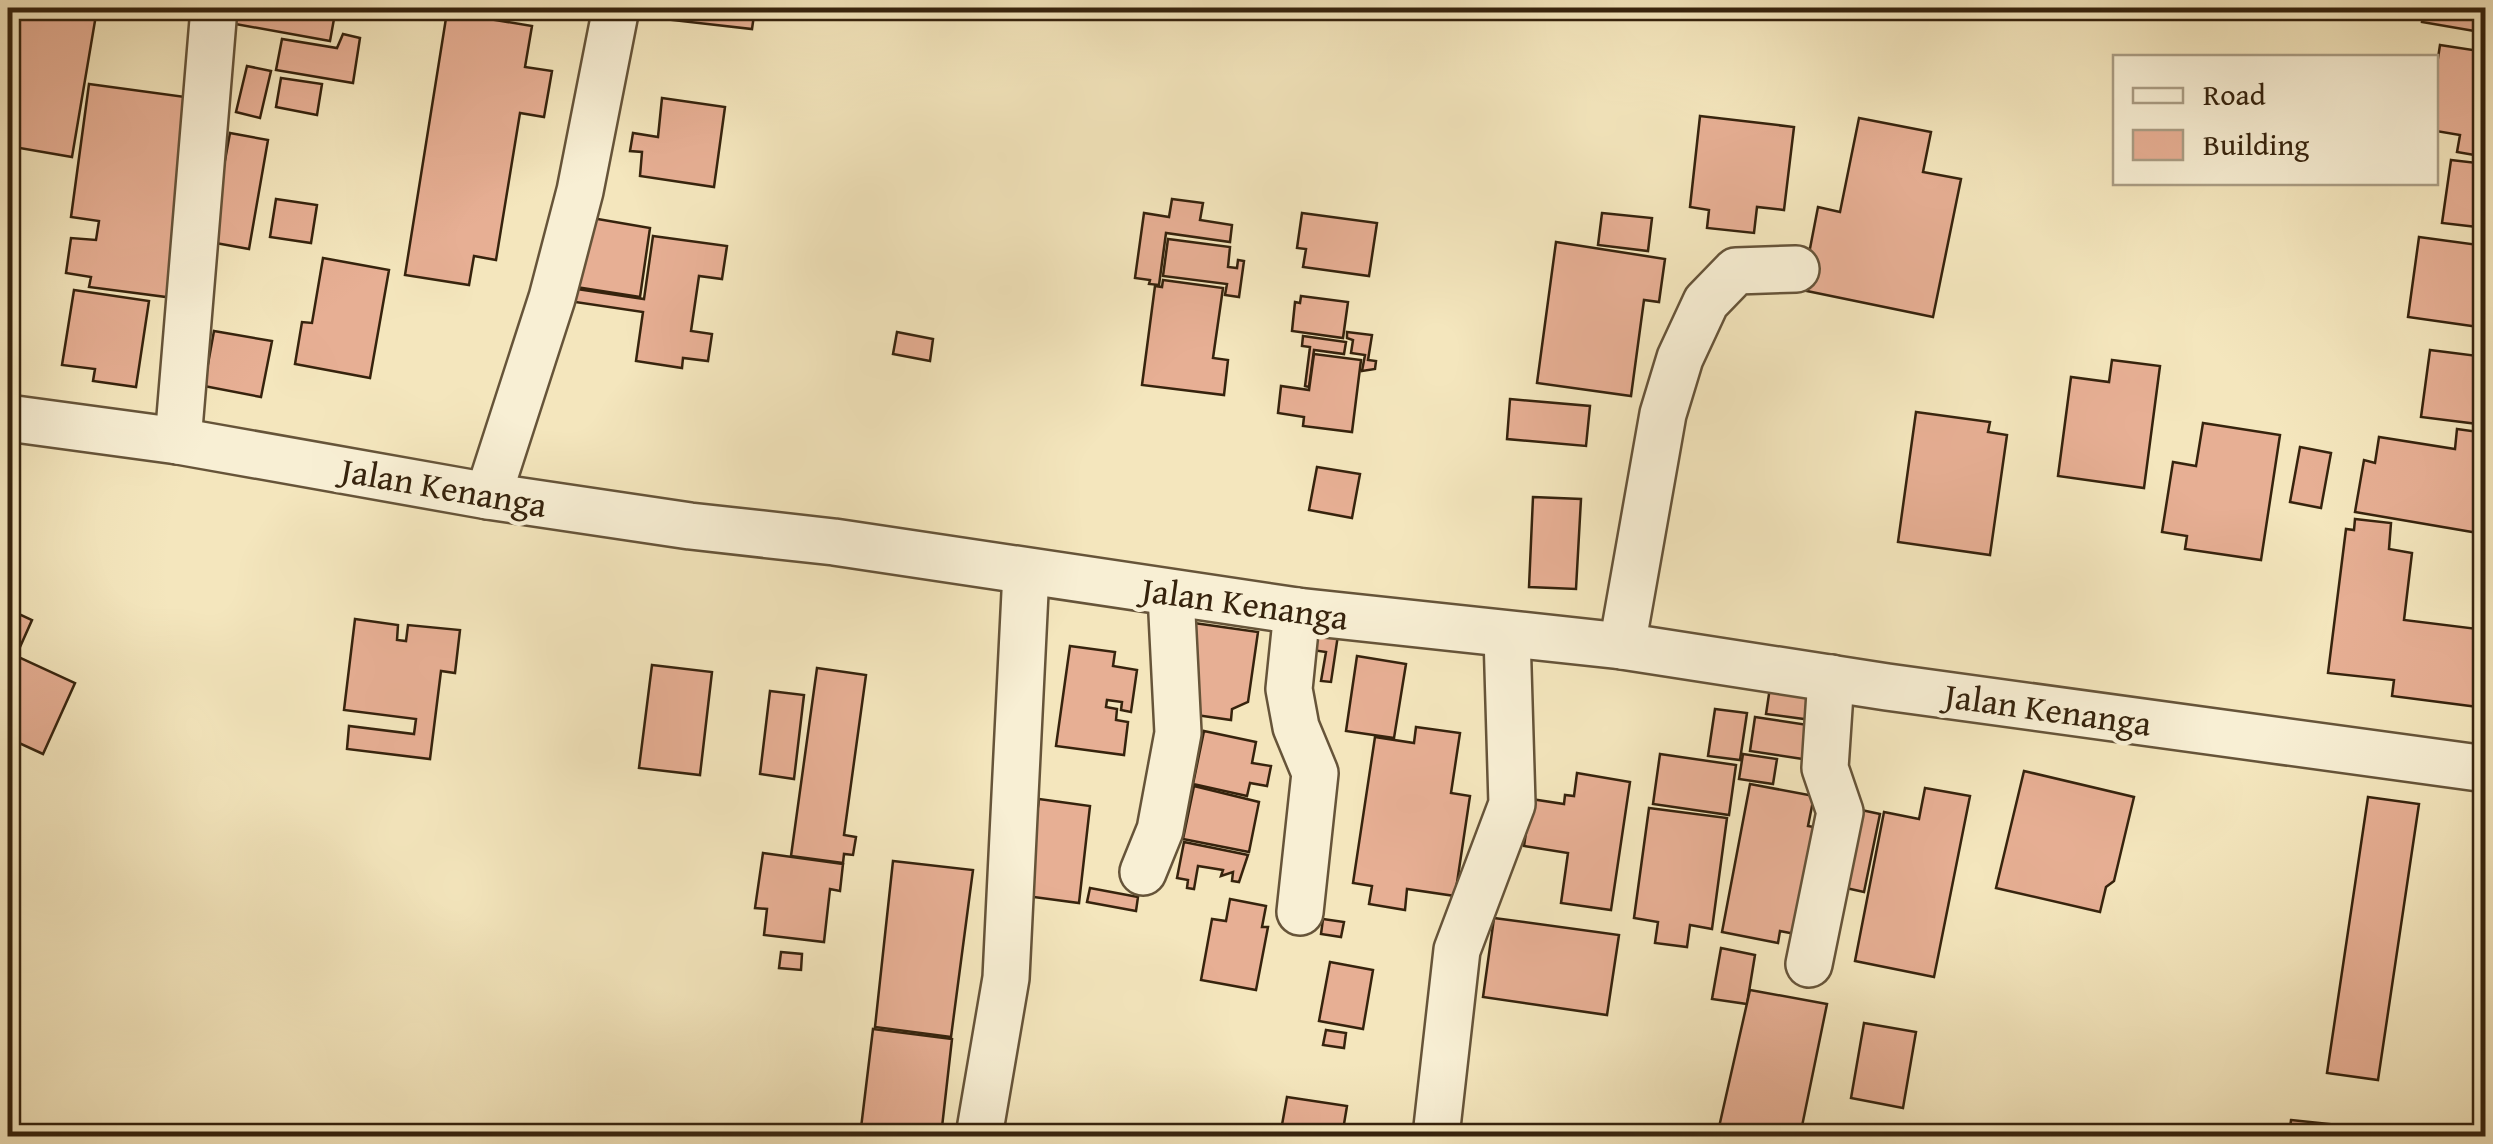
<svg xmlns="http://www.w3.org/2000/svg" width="2493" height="1144" font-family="'Gentium Book Plus',serif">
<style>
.building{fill:#e7af94;stroke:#36230d;stroke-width:2.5}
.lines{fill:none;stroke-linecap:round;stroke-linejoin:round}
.minor-casing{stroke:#665439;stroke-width:50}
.minor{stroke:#f8efd4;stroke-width:45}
.labels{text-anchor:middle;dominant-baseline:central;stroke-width:9;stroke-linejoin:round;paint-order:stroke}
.street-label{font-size:35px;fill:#36230d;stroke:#f8efd4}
</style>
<rect width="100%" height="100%" fill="#f4e6bd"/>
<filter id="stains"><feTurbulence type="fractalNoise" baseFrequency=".002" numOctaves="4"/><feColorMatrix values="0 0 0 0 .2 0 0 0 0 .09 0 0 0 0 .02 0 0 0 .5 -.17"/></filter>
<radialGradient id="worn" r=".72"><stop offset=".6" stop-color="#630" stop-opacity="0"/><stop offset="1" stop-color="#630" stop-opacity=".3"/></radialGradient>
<!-- building -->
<g class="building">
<path d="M8,8L97,9L72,157L8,146Z"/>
<path d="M222,8H336L330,41L219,21Z"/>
<path d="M664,8H755L752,29L663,19Z"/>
<path d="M2424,8H2486V33L2422,22Z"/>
<path d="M447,12L532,26L525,67L552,71L544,117L520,113L496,260L474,256L469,285L405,275Z"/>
<path d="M343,34L360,38L353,83L276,70L282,39L337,48Z"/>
<path d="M2440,45L2486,52V157L2457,152L2460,135L2436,131V71Z"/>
<path d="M247,66L271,71L260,118L236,112Z"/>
<path d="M281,78L322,84L317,115L276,107Z"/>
<path d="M89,84L200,99L174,298L89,287L91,277L66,273L71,238L96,240L99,221L71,217Z"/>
<path d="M662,98L725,107L714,187L640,176L642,152L630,151L633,133L658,137Z"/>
<path d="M1700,116L1794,127L1784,210L1757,207L1754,233L1707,228L1709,210L1690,207Z"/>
<path d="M1859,118L1931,132L1923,172L1961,179L1933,317L1802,290L1818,207L1840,212Z"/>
<path d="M230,133L268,140L249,249L210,242Z"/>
<path d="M2451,160L2486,164V228L2442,223Z"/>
<path d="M276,199L317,205L311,243L270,237Z"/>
<path d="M1172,199L1203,203L1200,220L1232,225L1230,242L1166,233L1159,285L1149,284L1150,280L1135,278L1144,213L1169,217Z"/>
<path d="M1302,213L1377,223L1369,276L1303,267L1306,249L1297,248Z"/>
<path d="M1602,213L1652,218L1648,251L1598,245Z"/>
<path d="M586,217L650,228L640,297L576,287Z"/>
<path d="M653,236L727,246L722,279L699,276L691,331L712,334L708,361L683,358L682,368L636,361L643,312L555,299L557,286L644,299Z"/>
<path d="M2419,237L2486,246V328L2408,317Z"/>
<path d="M1168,239L1230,247L1228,267L1237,268L1238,260L1244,261L1239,297L1225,295L1227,284L1163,276Z"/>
<path d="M1556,242L1665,259L1659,302L1644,300L1631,396L1537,383Z"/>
<path d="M323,258L389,270L370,378L295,364L302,322L312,323Z"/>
<path d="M1163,280L1223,288L1213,358L1228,360L1224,395L1142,385L1155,286L1162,287Z"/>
<path d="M74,290L149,301L136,387L93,381L95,369L62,365Z"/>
<path d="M1301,296L1348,302L1343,338L1292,331L1295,302L1300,303Z"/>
<path d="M214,331L272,341L261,397L204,386Z"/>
<path d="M897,332L933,339L930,361L893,354Z"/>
<path d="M1347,332L1372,335L1368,360L1376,361L1375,369L1362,371L1365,355L1351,353L1353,340L1347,338Z"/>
<path d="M1303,336L1346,342L1344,354L1314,350L1309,387L1305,386L1310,347L1302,346Z"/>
<path d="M2430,350L2486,357V425L2421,417Z"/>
<path d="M1314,354L1361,360L1352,432L1303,426L1304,417L1278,413L1281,386L1309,390Z"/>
<path d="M2112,360L2160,366L2144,488L2058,476L2071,377L2109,382Z"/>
<path d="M1510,399L1590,406L1586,446L1507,439Z"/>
<path d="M1916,412L1990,422L1988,432L2007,435L1990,555L1898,542Z"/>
<path d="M2203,423L2280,435L2261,560L2185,549L2187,536L2162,532L2173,462L2196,466Z"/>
<path d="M2457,429L2486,433V487L2478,533L2355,512L2364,460L2375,463L2379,437L2455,449Z"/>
<path d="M2300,447L2331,453L2321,508L2290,502Z"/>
<path d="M1317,467L1360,474L1352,518L1309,510Z"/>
<path d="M1533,497L1581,499L1576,589L1529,587Z"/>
<path d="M2355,519L2391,523L2389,549L2412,553L2404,620L2486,630V708L2392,696L2394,680L2328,673L2346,529L2354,530Z"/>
<path d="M8,609L32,620L16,656L75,683L43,754L8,738Z"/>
<path d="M355,619L398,625L397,640L406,641L408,625L460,630L455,673L441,671L430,759L347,749L349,726L414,734L416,719L344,710Z"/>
<path d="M1194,623L1258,632L1248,702L1232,709L1231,720L1182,713Z"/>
<path d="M1314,632L1338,635L1331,682L1321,681L1326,652L1312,650Z"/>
<path d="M1070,646L1115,652L1113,666L1137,670L1131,712L1121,710L1122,702L1107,700L1106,707L1117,709L1116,720L1128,722L1124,755L1056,746Z"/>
<path d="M1357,656L1406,664L1394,738L1346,731Z"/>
<path d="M652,665L712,672L700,775L639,768Z"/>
<path d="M817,668L866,675L844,835L856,837L853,855L844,854L843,863L791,856Z"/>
<path d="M1771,681L1823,688L1819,721L1766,714Z"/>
<path d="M770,691L804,695L794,779L760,774Z"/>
<path d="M1715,709L1747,713L1740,760L1708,756Z"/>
<path d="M1755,717L1821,727L1816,761L1750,751Z"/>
<path d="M1416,727L1460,733L1451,793L1470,796L1455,896L1407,889L1405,910L1369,904L1372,886L1353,883L1375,737L1414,743Z"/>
<path d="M1204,731L1256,742L1252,763L1271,766L1267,786L1250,783L1247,796L1193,784Z"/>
<path d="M1660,754L1736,765L1729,815L1653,804Z"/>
<path d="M1743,754L1777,759L1773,784L1739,779Z"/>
<path d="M2024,771L2134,797L2114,881L2106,887L2100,912L1996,888Z"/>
<path d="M1577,773L1630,782L1611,910L1561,903L1568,853L1524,846L1531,799L1564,804L1565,795L1574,796Z"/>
<path d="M1750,784L1814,796L1808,826L1825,829L1805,936L1780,931L1778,943L1722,932Z"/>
<path d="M1194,786L1259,802L1249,852L1183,839Z"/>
<path d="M1925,788L1970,796L1934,977L1855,961L1884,812L1919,819Z"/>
<path d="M2368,797L2419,804L2378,1080L2327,1073Z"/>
<path d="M1039,799L1090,806L1079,903L1026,896Z"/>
<path d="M1649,808L1727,818L1712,929L1690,925L1687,947L1655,943L1658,922L1634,918Z"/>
<path d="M1852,808L1880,814L1864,892L1837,886Z"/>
<path d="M1184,842L1248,855L1239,882L1232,881L1233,872L1221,876L1223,870L1198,866L1194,889L1187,888L1188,880L1177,878Z"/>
<path d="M763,853L843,864L840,891L830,889L824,942L764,935L767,909L755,908Z"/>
<path d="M893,861L973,870L951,1037L875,1027Z"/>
<path d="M1090,888L1138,897L1136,911L1087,902Z"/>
<path d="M1230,899L1266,906L1262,927H1268L1256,990L1201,980L1212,919L1226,921Z"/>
<path d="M1494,918L1619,935L1607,1015L1483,997Z"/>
<path d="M1323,919L1344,922L1341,937L1321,934Z"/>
<path d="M1721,948L1755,955L1747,1004L1712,999Z"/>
<path d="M781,952L802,954L801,970L779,968Z"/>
<path d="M1330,962L1373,970L1363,1029L1319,1021Z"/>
<path d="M1750,990L1827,1004L1800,1136H1717Z"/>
<path d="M1864,1023L1916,1032L1903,1108L1851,1098Z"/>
<path d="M873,1029L952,1039L941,1136H860Z"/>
<path d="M1326,1030L1346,1033L1344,1048L1323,1045Z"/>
<path d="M1287,1097L1347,1106L1342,1136H1280Z"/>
<path d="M2291,1120L2349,1126L2348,1136H2289Z"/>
</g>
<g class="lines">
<!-- minor casing -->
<g class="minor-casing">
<g id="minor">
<path d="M8,418L178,441L488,496L690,526L834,542L1297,611L1622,646L1887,687L2486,769"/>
<path d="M178,441L214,8"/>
<path d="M488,496L552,298L580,191L616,8"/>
<path d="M1297,611L1289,689L1296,727L1315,773L1300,912"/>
<path d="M1622,646L1663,414L1680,358L1706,302L1736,271L1796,269"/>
<path d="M1143,872L1160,830L1178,733L1171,594"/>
<path d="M1809,964L1840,812L1825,768L1831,678"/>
<path d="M979,1136L1006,978L1026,572"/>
<path d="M1436,1136L1457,950L1512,804L1507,635"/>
</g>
</g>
<!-- minor -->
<use href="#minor" class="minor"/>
</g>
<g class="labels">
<!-- street labels -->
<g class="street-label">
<text transform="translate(444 487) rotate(10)">Jalan Kenanga</text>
<text transform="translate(1245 603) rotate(8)">Jalan Kenanga</text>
<text transform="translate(2048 709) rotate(8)">Jalan Kenanga</text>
</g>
</g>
<!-- margin -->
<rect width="2493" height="1144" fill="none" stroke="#f4e6bd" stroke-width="40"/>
<rect x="10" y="10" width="2473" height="1124" fill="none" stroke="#36230d" stroke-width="5"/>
<rect x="20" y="20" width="2453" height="1104" fill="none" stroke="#36230d" stroke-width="2.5"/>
<!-- legend -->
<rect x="2113" y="55" width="325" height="130" fill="#f8efd4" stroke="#aa9d84" stroke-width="2.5"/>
<rect x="2133" y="88" width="50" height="15" fill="#f8efd4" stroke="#aa9d84" stroke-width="2.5"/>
<text x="2203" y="105" font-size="30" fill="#36230d">Road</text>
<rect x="2133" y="130" width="50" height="30" fill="#e7af94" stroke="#aa9d84" stroke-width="2.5"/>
<text x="2203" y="155" font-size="30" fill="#36230d">Building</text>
<rect width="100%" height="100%" filter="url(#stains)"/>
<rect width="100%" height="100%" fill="url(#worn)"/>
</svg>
